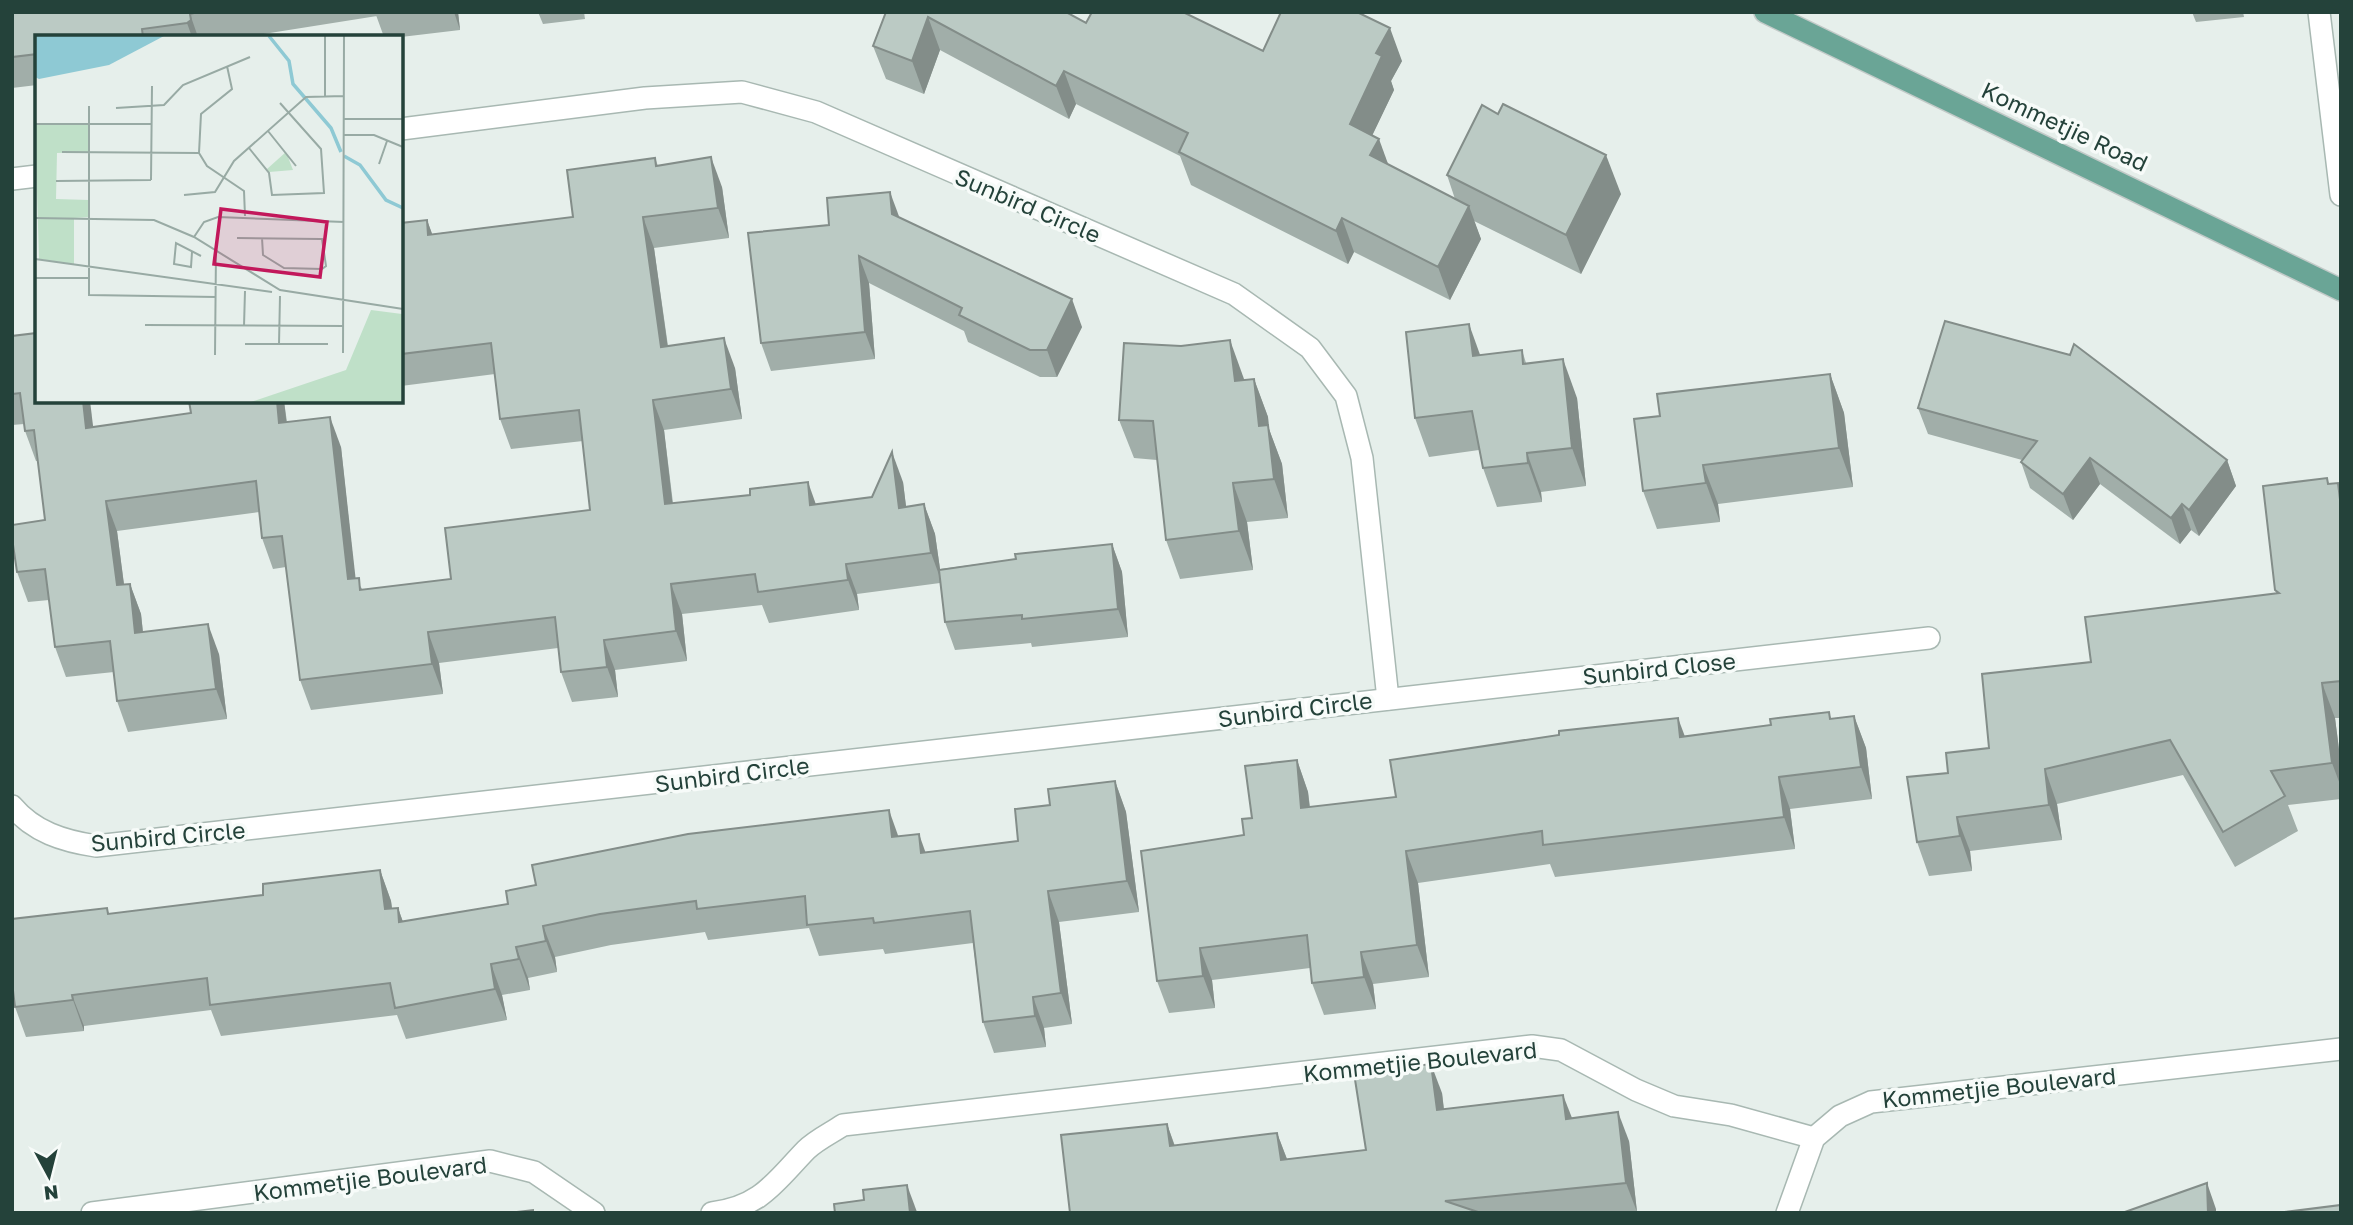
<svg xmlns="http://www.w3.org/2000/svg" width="2353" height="1225" font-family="'Golos Text',sans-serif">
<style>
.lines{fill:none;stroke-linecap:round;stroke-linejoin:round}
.minor-casing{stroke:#a8b8b2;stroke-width:24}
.major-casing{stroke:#c2cac8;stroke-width:24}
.minor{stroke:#fff;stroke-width:21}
.major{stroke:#6aa596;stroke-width:21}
.wall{fill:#a1aea9}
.shaded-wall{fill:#838d89}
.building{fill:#bbcac4;stroke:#838d89;stroke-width:2}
.labels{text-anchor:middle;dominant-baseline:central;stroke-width:7;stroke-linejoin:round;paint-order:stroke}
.street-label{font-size:23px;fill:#24423a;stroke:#f7fbf9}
.inset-river{fill:none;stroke:#8ec9d4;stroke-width:3.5}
.inset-road{fill:none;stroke:#98aaa4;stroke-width:2}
.view{fill:#c2185b;fill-opacity:0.15;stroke:#c2185b;stroke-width:3.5}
.inset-edge{fill:none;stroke:#24423a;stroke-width:3.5}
</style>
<rect width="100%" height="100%" fill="#e6efeb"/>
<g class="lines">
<!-- minor casing -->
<g class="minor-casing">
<g id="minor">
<path d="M2319,12L2341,195"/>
<path d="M401,129L645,98L742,92L816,112L1234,294L1310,348L1346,396L1362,458L1388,699"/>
<path d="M12,179L37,176"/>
<path d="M12,806C34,832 63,841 96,846L1929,638"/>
<path d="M92,1213L490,1161L534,1172L594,1213"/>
<path d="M712,1213C761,1207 775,1182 806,1150C816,1140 831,1133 843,1125L1532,1046L1561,1050L1636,1090L1674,1106L1731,1115L1814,1138"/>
<path d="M1787,1213L1814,1138L1840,1116L1871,1102L2341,1049"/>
</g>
</g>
<!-- major casing -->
<g class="major-casing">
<path id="major" d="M1765,12L2341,290"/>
</g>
<!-- minor -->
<use href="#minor" class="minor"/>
<!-- major -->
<use href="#major" class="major"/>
</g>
<!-- wall -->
<g class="wall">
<path d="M12,12H458L460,30L401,37H384L376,15L377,16L244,37H37V85L12,88Z"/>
<path d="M538,12H584L585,19L543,24Z"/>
<path d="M886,12L1086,23L1263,51L1402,61L1391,81L1394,90L1372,135L1388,164L1455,199L1447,175L1621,194L1581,274L1474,221L1481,239L1450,300L1354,252L1348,264L1191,185L1180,156L1076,104L1069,119L940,50L924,94L886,79L873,46Z"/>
<path d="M2192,12H2243L2244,17L2196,22Z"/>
<path d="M655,158L658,166L722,187L729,238L654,248L668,346L735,368L742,419L664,430L673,503L816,504L872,497L903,482L906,507L924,504L935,534L940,569L1016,559L1112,544L1122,572L1128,637L1032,647L1031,643L955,650L945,622L940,583L857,594L859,610L769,623L762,605L682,614L687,661L615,670L618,697L572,702L561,672L558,648L439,663L443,694L311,710L300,680L286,567L273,569L262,538L259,512L117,531L124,584H130L141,614L143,632L219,654L227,719L128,732L117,701L114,672L66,677L55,647L49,600L28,602L17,572L45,520L38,461H36L25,431L24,424L12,425V336L93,427L191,413L189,401H284L287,422L341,447L355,579L363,590L451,579L590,510L583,441L511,449L500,419L495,374L401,386V223L427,220L432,234L573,217Z"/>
<path d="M899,217L1082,327L1057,377H1040L968,342L964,331L869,283L875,359L771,371L761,343Z"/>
<path d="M1522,350L1526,363L1577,398L1586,486L1541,492L1542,502L1497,507L1483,468L1479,450L1429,457L1415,418L1480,355Z"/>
<path d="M1830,374L1844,413L1853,487L1718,504L1720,522L1657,529L1643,491L1660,416Z"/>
<path d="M1254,379L1268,417L1269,429L1282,464L1288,518L1247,522L1253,570L1180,579L1166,540L1157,460L1134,458L1119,420L1244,380Z"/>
<path d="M1918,408L2227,460L2236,486L2199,536L2191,530L2180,544L2100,484L2073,520L2030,488L2021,462L2022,460L1928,434Z"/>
<path d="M2327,478L2329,484L2341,491V718H2335L2341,765V799L2288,805L2298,831L2235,867L2183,775L2057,804L2062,840L1970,851L1972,871L1929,876L1917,842L1948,773L1989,748L2091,662L2276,593L2275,590Z"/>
<path d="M1829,712L1831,719L1854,716L1866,748L1872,799L1790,809L1795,849L1555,877L1550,864L1418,883L1429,977L1373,984L1376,1009L1324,1015L1312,983L1310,968L1212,980L1215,1008L1169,1013L1157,981L1244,835L1252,818L1297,760L1308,792L1310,807L1396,797L1685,736L1771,725Z"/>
<path d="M1115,781L1126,812L1139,912L1059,922L1072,1024L1044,1028L1046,1047L994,1053L983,1022L973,943L885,954L883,949L819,956L809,928L708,940L705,932L611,945L555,957L557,972L528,978L530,990L502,995L507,1020L406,1039L397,1015L221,1036L211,1010L84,1026V1031L26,1037L15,1007L107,908L109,914L263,895L380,870L391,901L392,908H398L403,922L898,836L925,852L1018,841L1050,805Z"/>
<path d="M1442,1093L1444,1109L1572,1118L1629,1141L1637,1212L1070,1213L1167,1124L1175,1146L1277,1133L1287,1159L1366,1150Z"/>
</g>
<!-- shaded-wall -->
<g class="shaded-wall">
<path d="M454,12H458L460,30Z"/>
<path d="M190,14L198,37H192L187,23Z"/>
<path d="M928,17L940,50L924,94L912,61Z"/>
<path d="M1390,28L1402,61L1391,81L1394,90L1362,157L1350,124L1376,53Z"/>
<path d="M1064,71L1076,104L1069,119L1056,86Z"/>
<path d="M1379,139L1391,172L1370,155Z"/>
<path d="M1606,155L1621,194L1581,274L1566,235Z"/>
<path d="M711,157L722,187L729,238L718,208Z"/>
<path d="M890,192L900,219L892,214Z"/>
<path d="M1469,206L1481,239L1450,300L1438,267Z"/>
<path d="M643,217L654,248L672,378L661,347Z"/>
<path d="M1342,218L1354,252L1348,264L1336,231Z"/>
<path d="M427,220L438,250L428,235Z"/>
<path d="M859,256L869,283L875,359L865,332Z"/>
<path d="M1072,299L1082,327L1057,377L1047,350Z"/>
<path d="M1469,324L1483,363L1473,356Z"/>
<path d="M724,338L735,368L742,419L731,389Z"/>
<path d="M1230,340L1244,379L1249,420L1235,381Z"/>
<path d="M1563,359L1577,398L1586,486L1572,448Z"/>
<path d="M1830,374L1844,413L1853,487L1839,448Z"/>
<path d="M1254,379L1268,417L1269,429L1282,464L1288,518L1274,479L1259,426Z"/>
<path d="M653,400L664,430L676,534L665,504Z"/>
<path d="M83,401H90L97,458L86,428Z"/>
<path d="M277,401H284L290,453L279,423Z"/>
<path d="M330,417L341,447L359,609L348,579Z"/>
<path d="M892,452L903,482L910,538L899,508Z"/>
<path d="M1527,453L1541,492L1542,502L1528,463Z"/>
<path d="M2090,458L2100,484L2073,520L2063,494Z"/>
<path d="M2227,460L2236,486L2199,536L2189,510Z"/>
<path d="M1703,465L1718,504L1720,522L1706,483Z"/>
<path d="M808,482L819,513L810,505Z"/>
<path d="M1233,483L1247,522L1253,570L1239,531Z"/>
<path d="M106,501L117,531L128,616L117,585Z"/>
<path d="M924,504L935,534L942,583L931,553Z"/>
<path d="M2182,504L2191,530L2180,544L2171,518Z"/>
<path d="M1112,544L1122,572L1128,637L1118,609Z"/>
<path d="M846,564L857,594L859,610L848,580Z"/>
<path d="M130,584L141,614L146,663L135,633Z"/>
<path d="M671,584L682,614L687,661L676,631Z"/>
<path d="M208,624L219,654L227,719L216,689Z"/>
<path d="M428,632L439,663L443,694L432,664Z"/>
<path d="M604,640L615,670L618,697L607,667Z"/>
<path d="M2322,683L2335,718L2341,765V787L2332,763Z"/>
<path d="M1854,716L1866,748L1872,799L1861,767Z"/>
<path d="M1678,718L1690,750L1680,737Z"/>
<path d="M1297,760L1308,792L1313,840L1301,808Z"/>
<path d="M2045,769L2057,804L2062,840L2049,805Z"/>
<path d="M1779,777L1790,809L1795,849L1784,817Z"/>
<path d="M1115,781L1126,812L1139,912L1127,881Z"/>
<path d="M889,810L900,841L892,837Z"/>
<path d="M1957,817L1970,851L1972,871L1960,836Z"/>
<path d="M919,834L930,865L921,853Z"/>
<path d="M1406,851L1418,883L1429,977L1417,945Z"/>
<path d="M380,870L391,901L396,940L385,909Z"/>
<path d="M1048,891L1059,922L1072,1024L1061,993Z"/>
<path d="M398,908L409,939L399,922Z"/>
<path d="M543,926L555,957L557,972L546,941Z"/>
<path d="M516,947L528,978L530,990L519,959Z"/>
<path d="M1200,948L1212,980L1215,1008L1203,976Z"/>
<path d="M1361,952L1373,984L1376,1009L1364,977Z"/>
<path d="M491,964L502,995L507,1020L495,989Z"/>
<path d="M72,995L84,1026V1031L73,1000Z"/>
<path d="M1033,997L1044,1028L1046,1047L1035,1016Z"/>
<path d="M1431,1064L1442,1093L1447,1139L1437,1110Z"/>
<path d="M1563,1095L1574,1123L1566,1119Z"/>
<path d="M1618,1112L1629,1141L1637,1212L1626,1183Z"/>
<path d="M1167,1124L1177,1153L1170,1146Z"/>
<path d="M1277,1133L1288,1162L1281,1160Z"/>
<path d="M2207,1183L2216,1209V1213H2208Z"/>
<path d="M907,1185L917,1212V1213H910Z"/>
</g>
<!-- building -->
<g class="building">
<path d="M12,12H198L190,14L191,20L187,23L142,29L143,37H37V54L12,57Z"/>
<path d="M886,12H1066L1086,23L1092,12H1183L1263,51L1281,12H1357L1390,28L1376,53L1382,56L1350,124L1379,139L1370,155L1469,206L1438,267L1342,218L1336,231L1179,152L1188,133L1064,71L1056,86L928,17L912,61L873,46Z"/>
<path d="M1503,104L1606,155L1566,235L1447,175L1482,105L1498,114Z"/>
<path d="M711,157L718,208L643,217L661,347L724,338L731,389L653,400L665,504L750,495V489L808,482L810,505L872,497L892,452L899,508L924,504L931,553L846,564L848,580L758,592L755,574L671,584L676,631L604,640L607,667L561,672L555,617L428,632L432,664L300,680L282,536L262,538L256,481L106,501L117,585L130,584L135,633L208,624L216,689L117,701L110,641L55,647L45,569L17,572L12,538V525L45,520L34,430L25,431L20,393L12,394V336L37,333V401H83L86,428L191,413L189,401H277L279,423L330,417L348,579L359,578L360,590L451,579L445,528L590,510L579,410L500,419L491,343L401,354V223L427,220L428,235L573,217L567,170L655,158L656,166Z"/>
<path d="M890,192L892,214L1072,299L1047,350H1030L959,315L962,308L859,256L865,332L761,343L748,233L829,225L827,198Z"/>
<path d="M37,248V266L35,249Z"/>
<path d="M1945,321L2070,355L2074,344L2227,460L2189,510L2182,504L2171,518L2090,458L2063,494L2021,462L2037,441L1918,408Z"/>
<path d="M1469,324L1473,356L1522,350L1523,364L1563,359L1572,448L1527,453L1528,463L1483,468L1472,411L1415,418L1406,332Z"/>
<path d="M1230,340L1235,381L1254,379L1259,426L1268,425L1274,479L1233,483L1239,531L1166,540L1153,421L1119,420L1124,343L1181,346Z"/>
<path d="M1830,374L1839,448L1703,465L1706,483L1643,491L1634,419L1660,416L1657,394Z"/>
<path d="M2327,478L2328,484L2338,483L2341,508V681L2322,683L2332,763L2271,771L2285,796L2223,832L2170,740L2045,769L2049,805L1957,817L1960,836L1917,842L1907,777L1948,773L1946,753L1989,748L1982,674L2091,662L2085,617L2279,593L2275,590L2263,486Z"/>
<path d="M1112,544L1118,609L1022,619V615L945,622L939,570L1016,559L1015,554Z"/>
<path d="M1829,712L1830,719L1854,716L1861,767L1779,777L1784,817L1543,845L1542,831L1406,851L1417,945L1361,952L1364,977L1312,983L1307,935L1200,948L1203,976L1157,981L1141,851L1244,835L1242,819L1252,818L1245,766L1297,760L1301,808L1396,797L1390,760L1559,735V731L1678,718L1680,737L1771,725L1770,719Z"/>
<path d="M1115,781L1127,881L1048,891L1061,993L1033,997L1035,1016L983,1022L970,911L874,923L873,918L807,925L805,896L697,909L696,901L600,914L543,926L546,941L516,947L519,959L491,964L495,989L395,1008L390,983L210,1005L207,978L72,995L73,1000L15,1007L12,982V919L107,908L108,914L263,895V884L380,870L385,909L398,908L399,922L508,904L506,891L536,885L532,865L688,834L889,810L892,837L919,834L921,853L1018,841L1015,809L1050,805L1048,789Z"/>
<path d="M1431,1064L1437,1110L1563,1095L1566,1119L1618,1112L1626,1183L1445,1201L1481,1213H1070L1061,1135L1167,1124L1170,1146L1277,1133L1281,1160L1366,1150L1354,1073Z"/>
<path d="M2207,1183L2208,1213H2122Z"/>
<path d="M907,1185L910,1213H835L834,1204L864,1200L863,1190Z"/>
<path d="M2341,1205V1213H2277Z"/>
<path d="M533,1210V1213H507Z"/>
</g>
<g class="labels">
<!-- street labels -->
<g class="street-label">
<text transform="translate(2065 126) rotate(25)">Kommetjie Road</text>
<text transform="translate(1028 205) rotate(23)">Sunbird Circle</text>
<text transform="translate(1659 668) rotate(-6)">Sunbird Close</text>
<text transform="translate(1295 709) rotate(-7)">Sunbird Circle</text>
<text transform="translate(732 774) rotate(-7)">Sunbird Circle</text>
<text transform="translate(168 836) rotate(-5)">Sunbird Circle</text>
<text transform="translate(1420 1061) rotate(-6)">Kommetjie Boulevard</text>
<text transform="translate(1999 1087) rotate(-6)">Kommetjie Boulevard</text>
<text transform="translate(370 1178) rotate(-7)">Kommetjie Boulevard</text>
</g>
</g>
<!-- overview -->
<g transform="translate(35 35)">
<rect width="368" height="368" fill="#e6efeb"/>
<path d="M0,89H54V117L22,118L21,164L54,165V182L39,183V229L4,224ZM251,117L258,135L234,137L232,134ZM336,275L367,279V367H216L311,335Z" fill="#bfe0c8"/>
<path d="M0,1H129L74,30L4,44L0,42Z" fill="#8ec9d4"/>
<path class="inset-river" d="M234,1L254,26L258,49L296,93L306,117M309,121L325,130L351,165L368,173"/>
<path class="inset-road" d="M192,31L197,54L166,79L164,118L172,131L209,156L210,181M290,61V1M54,71V260L181,262M81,73L129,70L148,50L215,22M309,84H368M0,89H117M233,96L261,131M309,100H339L368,112M214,113L234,138L237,160L289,158L286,114L245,68M27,117L164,118M344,129L352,106M116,145L117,51M21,146L116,145M149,160L180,157L199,126L271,62L309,61M0,183L119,185L159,202L245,255L368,274M159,202L169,187L183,182L309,187M202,203L285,204H287L291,231L287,234L249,233L228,220L227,203M157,217L156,232L139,229L141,208L166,221M0,224L237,257M0,243H53M110,290L309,291M209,291L210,256M210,309H293M244,309L245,261M308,318L309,1M180,320L181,216"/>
<path class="view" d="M186,174L292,187L285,242L179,229Z"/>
<rect width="368" height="368" class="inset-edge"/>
</g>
<!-- border -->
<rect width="2353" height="1225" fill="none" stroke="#24423a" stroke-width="28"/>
<!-- north arrow -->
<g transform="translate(49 1176) rotate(173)" stroke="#f7fbf9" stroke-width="5" paint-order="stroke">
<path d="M0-5L12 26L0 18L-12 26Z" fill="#24423a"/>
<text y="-10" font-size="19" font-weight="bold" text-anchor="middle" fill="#24423a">N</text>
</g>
</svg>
